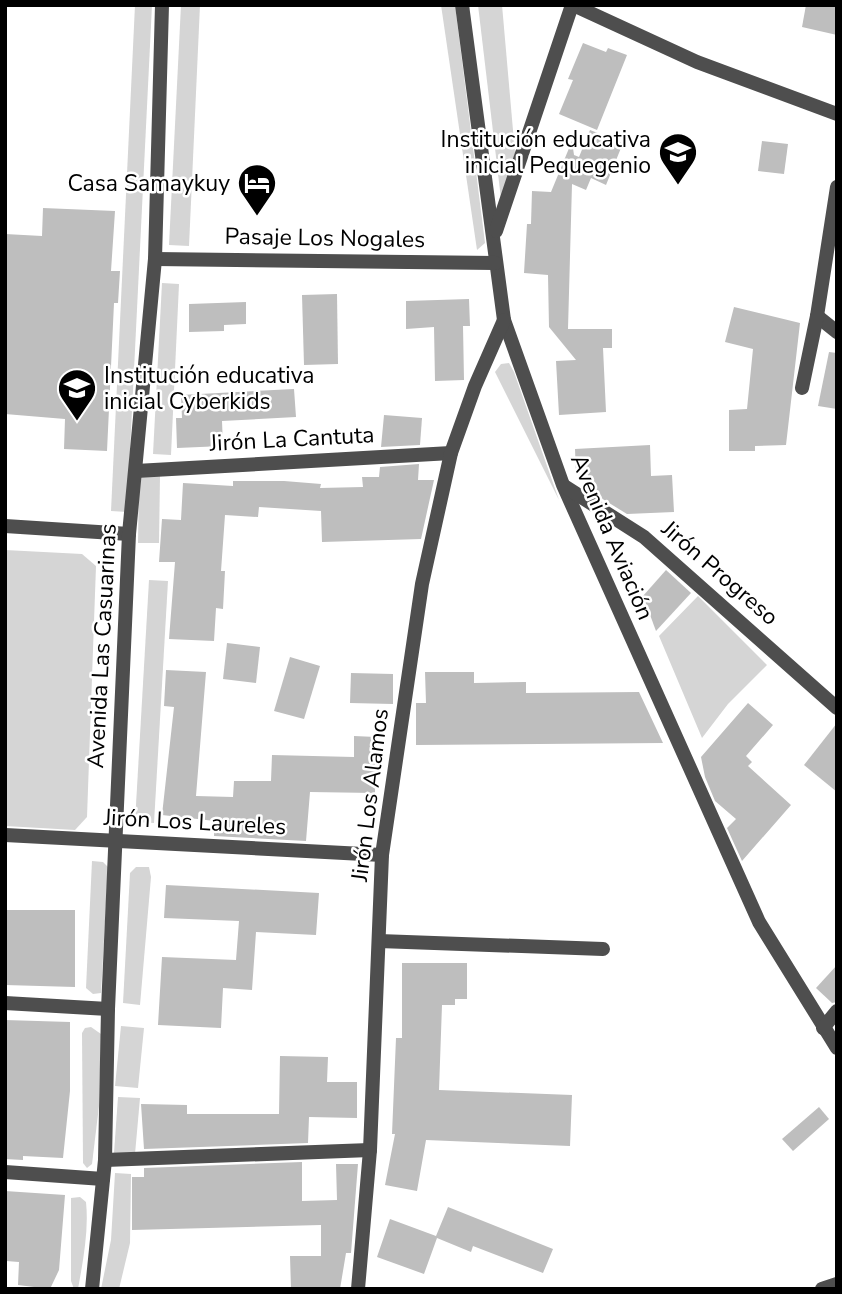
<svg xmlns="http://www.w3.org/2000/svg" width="842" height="1294" font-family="'Nunito Sans',sans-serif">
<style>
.green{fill:#d5d5d5}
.building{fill:#bebebe}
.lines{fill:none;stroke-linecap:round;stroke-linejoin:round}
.street{stroke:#4e4e4e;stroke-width:14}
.labels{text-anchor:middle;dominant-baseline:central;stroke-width:5;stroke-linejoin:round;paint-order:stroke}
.poi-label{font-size:23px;fill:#000;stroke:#fff;text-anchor:end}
.street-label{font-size:23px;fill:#000;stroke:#fff}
</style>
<rect width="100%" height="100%" fill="#fff"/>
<!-- green -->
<g class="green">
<path d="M135,5H152L127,512L111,511Z"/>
<path d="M181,5H200L189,246L169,245Z"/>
<path d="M441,5H455L485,243L477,250Z"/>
<path d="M478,5H502L515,153L501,199Z"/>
<path d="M162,283L179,284L171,455L153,454Z"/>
<path d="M509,363L514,372L559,500L495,372L501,364Z"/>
<path d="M139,476H160L159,543H138Z"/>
<path d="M5,550L82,554L96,566L87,817L75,830L5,826Z"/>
<path d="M149,580L168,581L154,823L135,822Z"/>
<path d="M698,596L767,665L728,704L702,738L659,636Z"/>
<path d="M92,861L103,862L108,867L101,993L93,994L86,988Z"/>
<path d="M136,867H149L151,877L140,1005L123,1003L130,873Z"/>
<path d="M121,1026L144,1028L138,1088L115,1086Z"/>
<path d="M91,1027L101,1034L99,1106L92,1164L87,1168L83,1163L82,1033L85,1028Z"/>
<path d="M118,1097L140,1098L135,1154L114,1153Z"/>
<path d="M115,1173L131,1174L130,1243L119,1289H101L111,1240Z"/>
<path d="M80,1197L86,1202C89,1230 83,1261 78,1289H74L71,1281V1198Z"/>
</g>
<!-- building -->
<g class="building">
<path d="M806,5H837V35L802,27Z"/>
<path d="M583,43L606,52L608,48L627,55L597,130L559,114L573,80L568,79Z"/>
<path d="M590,130L623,143L606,185L591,178L586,190L572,184L568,329H612V348H603L606,412L559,415L556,361L576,360L549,327L548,275L524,273L527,224H531L532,191L551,192L572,141L574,155L579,157Z"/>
<path d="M762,141L788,144L784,174L758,171Z"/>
<path d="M43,208L115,211L111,271H120L118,303H114L107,451L64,449L65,419L5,414V234L42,236Z"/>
<path d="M337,294L338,364L304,365L302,295Z"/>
<path d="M469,299L470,326H463L464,380L435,381L434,327L406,329V301Z"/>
<path d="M246,302V324L224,325V331L189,332V304Z"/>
<path d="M734,307L800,323L786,445L755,446V451H729V410L747,409L753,349L725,342Z"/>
<path d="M829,352L837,353V409L818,406Z"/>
<path d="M294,389L296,417L222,421L223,446L177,448L176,418H182L181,395Z"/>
<path d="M384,415L422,418L420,445L381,447Z"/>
<path d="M650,445L651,476L672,475L674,512L627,514L588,490V475H576L575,449Z"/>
<path d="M419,464L418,480H434L421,539L322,542L321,511L259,507L258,517L225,515L221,571H225L223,609L216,608L214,641L169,639L175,562H159L162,519L181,520L183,483L233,486V481H284L321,484L320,488L363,487L362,477H379L380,467Z"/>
<path d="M666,570L691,593L656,631L643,596Z"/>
<path d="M227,643L260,647L256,683L223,679Z"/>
<path d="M290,657L320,666L304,719L274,711Z"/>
<path d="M166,670L206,672L196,796L233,797L234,781H271L272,755L354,757V736L376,737L375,793L310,792L306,841L214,836L215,821L162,815L174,707L164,706Z"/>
<path d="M425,672H474V683L526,682V693L639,692L663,743L416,745V703H426Z"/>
<path d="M351,673L393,674V704L350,703Z"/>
<path d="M748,703L773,725L746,756L752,762L748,766L791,805L742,861L727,828L736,819L715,801L705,777L701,757Z"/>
<path d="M837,723V792L804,765Z"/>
<path d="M166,885L319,893L316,935L256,932L252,990L223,988L221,1028L158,1025L162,957L236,960L239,921L164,918Z"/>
<path d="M5,910H75V987L5,985Z"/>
<path d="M402,963H467V999H455V1005H442L439,1090L572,1095L570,1146L426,1140L417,1191L385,1185L395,1134H392L396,1038H402Z"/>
<path d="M837,965V1002L832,1003L816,988Z"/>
<path d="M5,1020L70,1022V1091L63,1158L23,1156V1160L5,1159Z"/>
<path d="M280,1056L328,1057L327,1082H357V1118L309,1117L308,1143L144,1149L141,1104L187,1105V1114H279Z"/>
<path d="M819,1107L829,1119L793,1151L782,1139Z"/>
<path d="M302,1162V1201L337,1200L336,1164H358L351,1253H346L340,1289H291L290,1256H321V1225L132,1230V1177H144V1168Z"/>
<path d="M5,1191L65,1195L59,1270L50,1289L18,1285L19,1262L6,1261Z"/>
<path d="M448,1207L553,1249L543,1273L473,1246L471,1252L437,1238L424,1274L377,1257L390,1219L436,1236Z"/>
</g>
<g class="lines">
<!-- street -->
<g class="street">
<path d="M462,5L504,320L563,485L759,922L837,1048"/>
<path d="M573,5L697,62L837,114"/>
<path d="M496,231L572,5"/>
<path d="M155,259L495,263"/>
<path d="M817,316L837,332"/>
<path d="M802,388L817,316L837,187"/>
<path d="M136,471L451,453"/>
<path d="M564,486L644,537L837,708"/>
<path d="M5,526L129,534"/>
<path d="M5,835L382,855"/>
<path d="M379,941L603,949"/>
<path d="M5,1003L108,1009"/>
<path d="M823,1028L837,1011"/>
<path d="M105,1160L370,1150"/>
<path d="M5,1172L103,1179"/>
<path d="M92,1289L105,1160L108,1009L129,534L155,259L162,5"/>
<path d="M358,1289L370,1150L382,855L422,584L451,453L475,386L504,320"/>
<path d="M822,1289L837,1284"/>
</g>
</g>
<!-- icons -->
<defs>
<g id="school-pin" transform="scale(2.0125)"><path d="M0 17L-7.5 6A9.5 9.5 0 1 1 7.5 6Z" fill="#000" stroke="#fff"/><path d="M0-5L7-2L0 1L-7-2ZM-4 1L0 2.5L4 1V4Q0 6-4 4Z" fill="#fff"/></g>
<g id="hotel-pin" transform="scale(2.0125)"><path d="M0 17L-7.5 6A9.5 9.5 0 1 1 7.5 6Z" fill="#000" stroke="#fff"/><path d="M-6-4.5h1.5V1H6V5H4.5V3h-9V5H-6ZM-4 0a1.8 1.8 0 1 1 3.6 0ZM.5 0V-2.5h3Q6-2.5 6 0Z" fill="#fff"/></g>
</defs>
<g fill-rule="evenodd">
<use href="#school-pin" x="678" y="152"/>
<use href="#hotel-pin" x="257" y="183"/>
<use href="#school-pin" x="77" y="388"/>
</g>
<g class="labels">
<!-- poi labels -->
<g class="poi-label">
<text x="651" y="139">Institución educativa<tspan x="651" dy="26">inicial Pequegenio</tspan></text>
<text x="230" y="183">Casa Samaykuy</text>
<text x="104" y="375" text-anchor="start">Institución educativa<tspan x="104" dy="26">inicial Cyberkids</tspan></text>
</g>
<!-- street labels -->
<g class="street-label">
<text transform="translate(325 238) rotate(1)">Pasaje Los Nogales</text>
<text transform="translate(292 439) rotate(-3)">Jirón La Cantuta</text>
<text transform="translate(612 537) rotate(67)">Avenida Aviación</text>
<text transform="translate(720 573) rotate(41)">Jirón Progreso</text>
<text transform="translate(102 646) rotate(-87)">Avenida Las Casuarinas</text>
<text transform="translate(370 795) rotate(-83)">Jirón Los Alamos</text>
<text transform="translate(195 822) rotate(3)">Jirón Los Laureles</text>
</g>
</g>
<!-- border -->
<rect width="842" height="1294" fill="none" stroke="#000000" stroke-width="14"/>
</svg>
